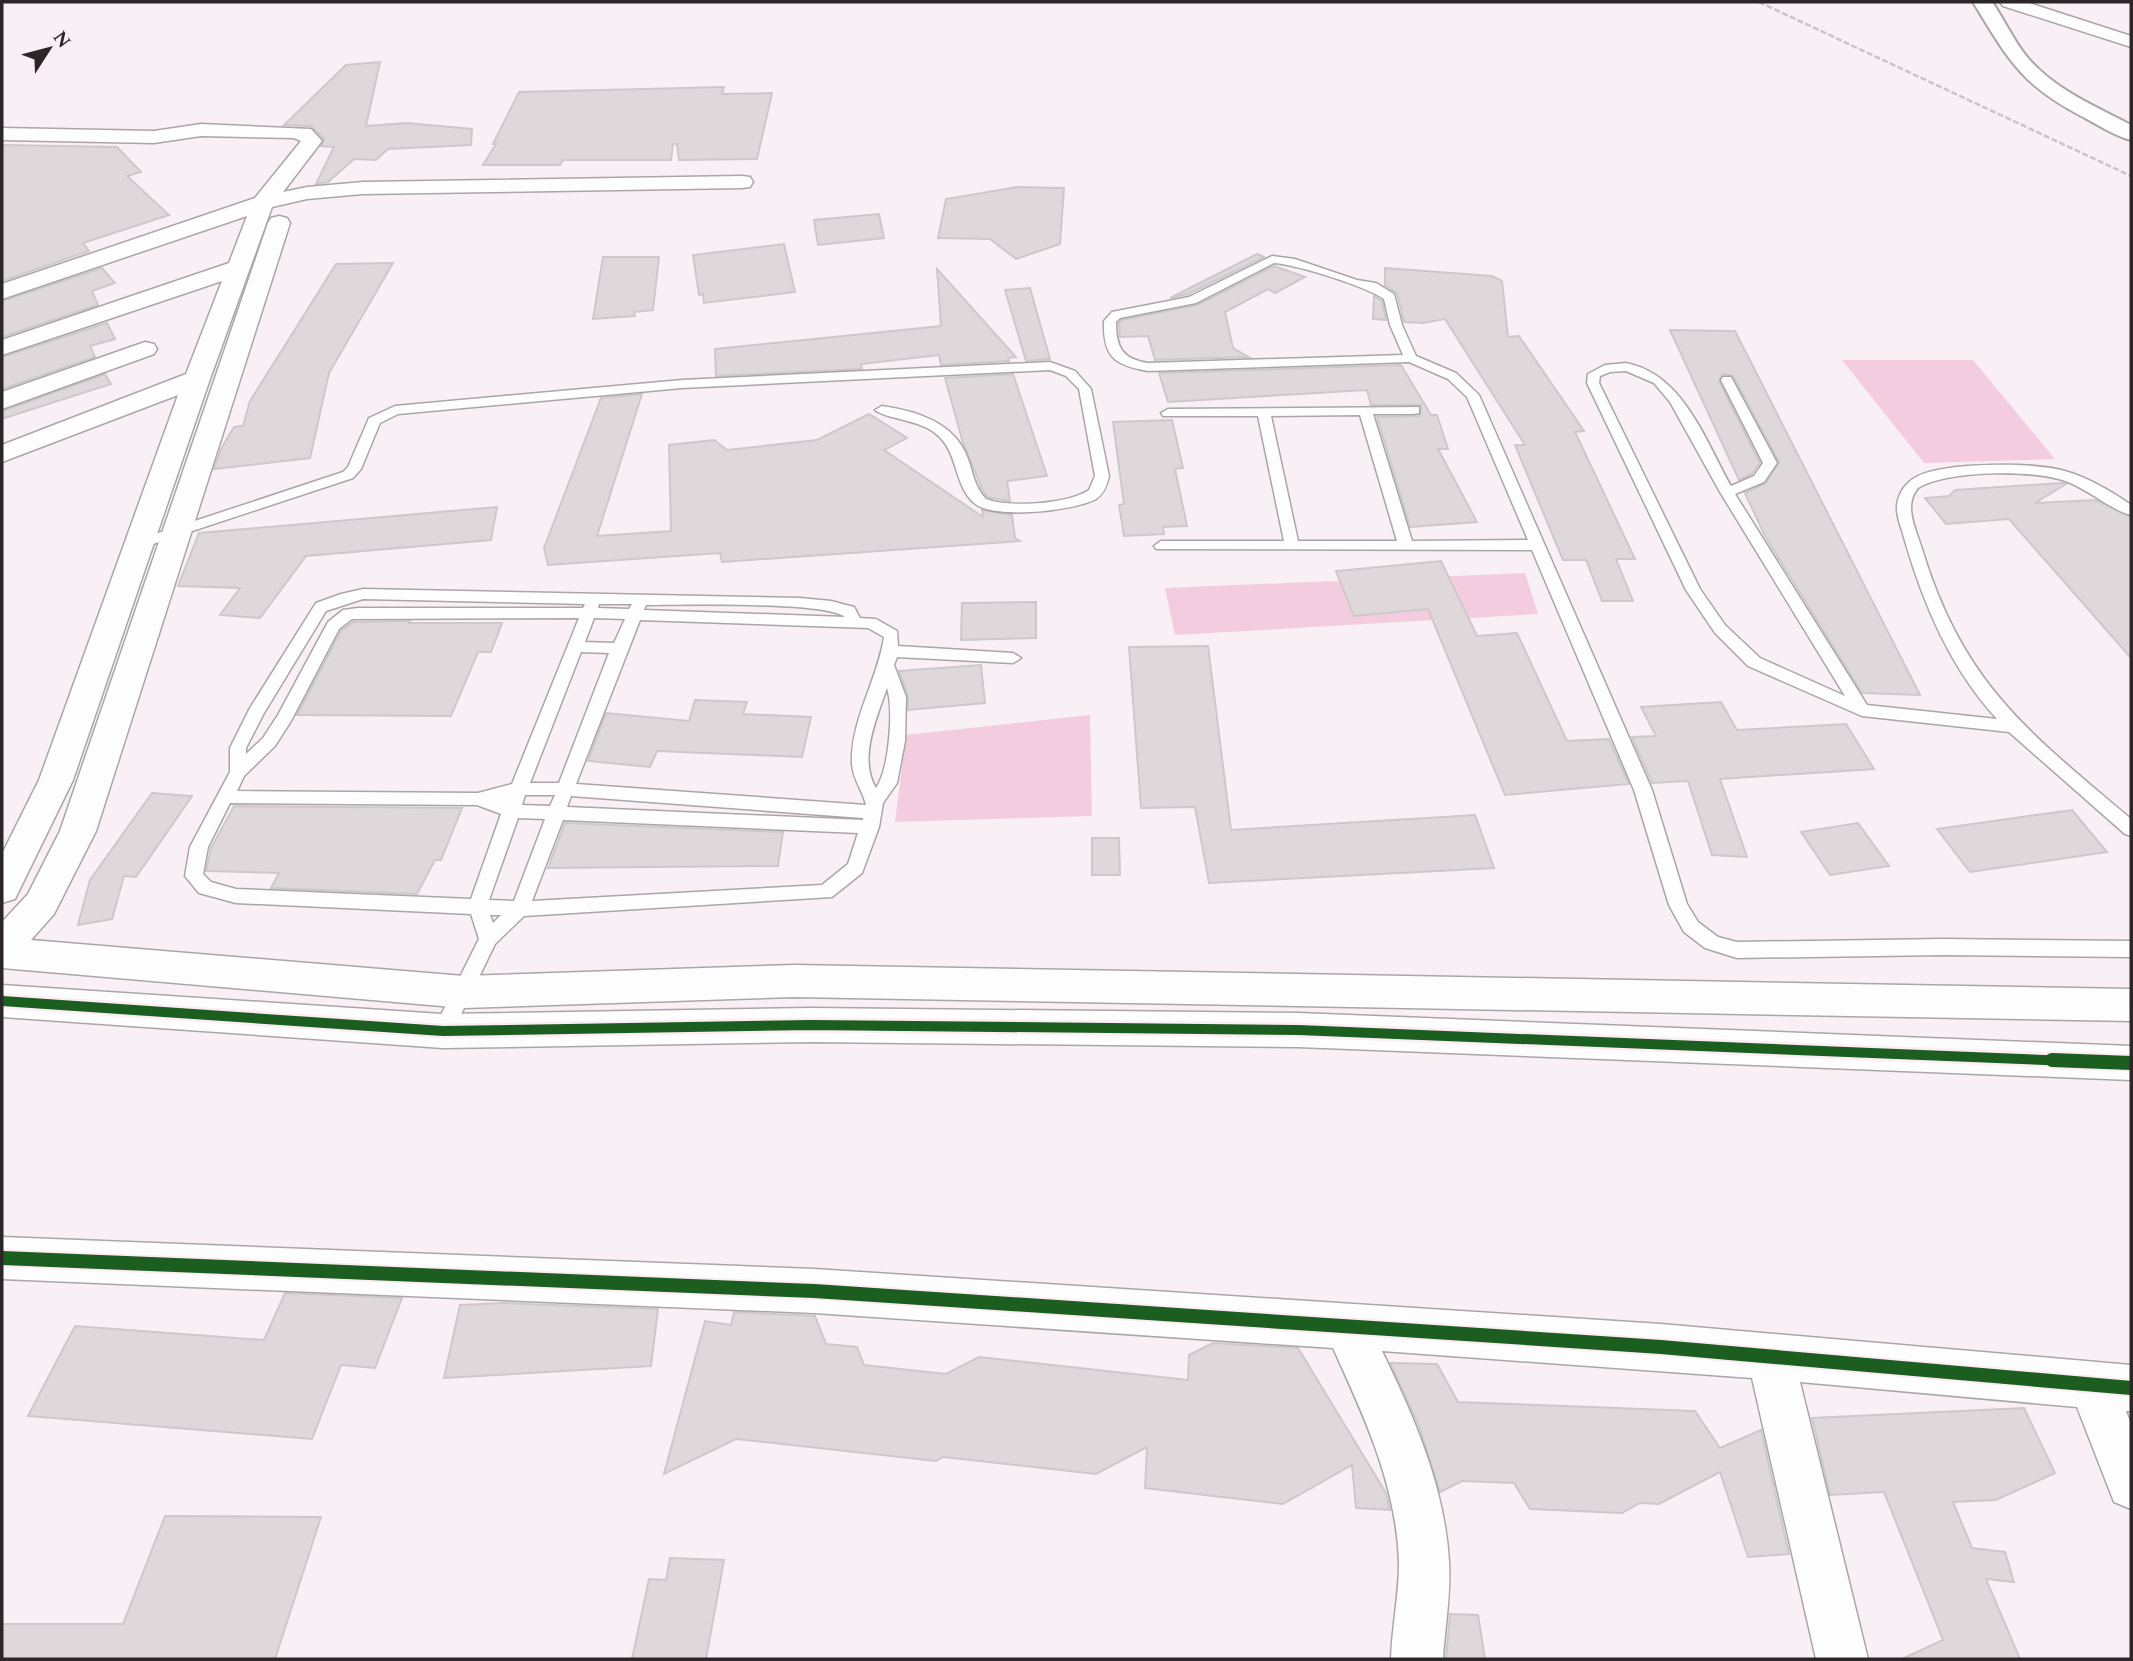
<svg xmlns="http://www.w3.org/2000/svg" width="2133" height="1661" font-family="Spectral,serif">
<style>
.green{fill:#f4ccdf}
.building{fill:#ded8db;stroke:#cec8cb;stroke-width:2}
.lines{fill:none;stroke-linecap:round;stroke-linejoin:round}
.lane-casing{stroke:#aba5a8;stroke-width:3}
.street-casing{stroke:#aba5a8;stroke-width:3}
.secondary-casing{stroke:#aba5a8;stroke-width:4}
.lane{fill:#fefdfd;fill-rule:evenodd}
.street{fill:#fefdfd;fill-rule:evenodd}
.secondary{fill:#fefdfd;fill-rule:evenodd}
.rail{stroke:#c7c5c5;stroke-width:2.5;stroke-dasharray:6 2.5;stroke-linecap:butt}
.cycleway-far1-casing{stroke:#fcecf3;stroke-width:15}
.cycleway-casing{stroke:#fcecf3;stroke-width:18}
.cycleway-far1{stroke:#1b5e20;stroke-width:10}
.cycleway{stroke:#1b5e20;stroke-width:14}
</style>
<rect width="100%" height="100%" fill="#f8f0f4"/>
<!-- green -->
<g class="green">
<path d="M1842,360H1973L2055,459L1924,463Z"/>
<path d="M1525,573L1538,614L1175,635L1165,588Z"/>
<path d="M1090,715L1092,816L895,822L906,735Z"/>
</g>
<!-- building -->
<g class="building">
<path d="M380,62L366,126L407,123L472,129L471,145L388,149L376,160L354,159L328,182L316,184L334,147L321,146L324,139L311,126L284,125L346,65Z"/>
<path d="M724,87L722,94L772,93L757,159L679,160L677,144H673L671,160H563L560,165H483L496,144H493L519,92Z"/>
<path d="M2,145L117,147L141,172L127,176L169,215L83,243L89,251L2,281Z"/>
<path d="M1017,187L1064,188L1060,244L1016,259L990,239L938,238L946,199Z"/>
<path d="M879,214L884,238L818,245L814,220Z"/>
<path d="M784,244L795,292L704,303L703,294L699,295L693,255Z"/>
<path d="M1257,254L1264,257L1188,294L1170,298Z"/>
<path d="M603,257H659L653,310L634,312L635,316L593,319Z"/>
<path d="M393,263L329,373L310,458L214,469L221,449L234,427L243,426L250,401L336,264Z"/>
<path d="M1274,266L1305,277L1275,293L1268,289L1225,312L1233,348L1249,357L1155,360L1148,336L1120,337L1119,323L1121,320L1197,305Z"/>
<path d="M102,268L115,283L92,291L98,305L2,337V301Z"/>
<path d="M1385,268L1492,276L1502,281L1508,337L1519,336L1584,431L1575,432L1635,559H1616L1633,601H1602L1586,560H1563L1515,445H1525L1445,319L1423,323L1404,322L1397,293L1385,285Z"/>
<path d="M937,269L1016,357L1008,358L1009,361L941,365L939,355L861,364L862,369L716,376L715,349L941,326Z"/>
<path d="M1030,288L1050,359L1026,361L1005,290Z"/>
<path d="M1374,296L1382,301L1386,320L1373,319Z"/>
<path d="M107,323L115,339L90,346L95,357L2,389V357Z"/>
<path d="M1670,330L1735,331L1920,695L1862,693L1765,536L1745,493L1766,483L1779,462L1733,376L1723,374L1719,381L1760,463L1752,474L1739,480Z"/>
<path d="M1401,365L1431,415H1437L1448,449H1438L1477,522L1410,527L1377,417L1420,416L1421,405H1371L1367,390L1168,402L1159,373Z"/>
<path d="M105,374L111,384L2,419V411Z"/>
<path d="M1013,374L1047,476L1007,481L1010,501L987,497L982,489L963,443L945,378Z"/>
<path d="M642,394L597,536L671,531L669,445L714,440L727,450L817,440L869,414L907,438L884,450L983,517L982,510L1012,515L1015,538L1020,541L722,562L720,553L548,565L544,548L601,398Z"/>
<path d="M1172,420L1183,468L1175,469L1187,526L1163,527L1164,534L1124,536L1119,505L1124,504L1113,422Z"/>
<path d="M2062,483L2066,484L2035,503L2096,500L2131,517V658L2009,519L1946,524L1925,498L1949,496L1955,490Z"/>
<path d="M497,507L491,540L306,556L260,618L220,615L240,588L178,586L199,533Z"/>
<path d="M1441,561L1477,636L1517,633L1567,741L1609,739L1629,784L1505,795L1428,609L1354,616L1336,571Z"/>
<path d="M1036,602V638L961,640L962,603Z"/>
<path d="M410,621L409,623H502L491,652H478L451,716L297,715L341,631L353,622Z"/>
<path d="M1208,646L1231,830L1475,815L1494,868L1209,883L1195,807L1141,808L1129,647Z"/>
<path d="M981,665L985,703L908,710V696L899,671Z"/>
<path d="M695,700L747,702L743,714L811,717L802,757L657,751L650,767L588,761L606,713L689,721Z"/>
<path d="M1721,702L1737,730L1846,724L1874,769L1720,779L1747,857L1712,855L1688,781L1652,783L1632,737L1656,736L1641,707Z"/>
<path d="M152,793L192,796L136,877L124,876L112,919L78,925L90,880Z"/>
<path d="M234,806L462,808L441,860H435L417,894L271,888L279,873L206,871L211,848Z"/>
<path d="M2072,810L2107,852L1970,872L1937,829Z"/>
<path d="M565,823L783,832L778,866L548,868Z"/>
<path d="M1858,823L1889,866L1830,875L1801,832Z"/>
<path d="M1092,838H1119L1120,875H1092Z"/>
<path d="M285,1293L402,1298L375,1368L341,1365L312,1439L28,1416L75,1326L264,1340Z"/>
<path d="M504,1303L658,1309L651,1366L444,1378L460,1305Z"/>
<path d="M734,1312L815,1316L826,1344L857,1347L864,1365L946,1374L979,1357L1188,1380L1189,1355L1213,1343L1298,1348L1386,1493L1390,1510L1356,1508L1352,1465L1283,1504L1145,1488L1147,1447L1096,1474L943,1457L936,1461L736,1439L664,1474L705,1321L731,1325Z"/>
<path d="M1390,1363L1437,1364L1458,1402L1695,1411L1720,1448L1761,1430L1789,1554L1748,1557L1720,1472L1659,1504L1640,1503L1622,1513L1530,1509L1514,1483L1462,1481L1440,1492L1419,1426Z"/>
<path d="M2024,1408L2055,1473L1996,1500L1953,1502L1972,1548L2005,1552L2014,1582L1986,1579L2020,1659H1902L1943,1640L1884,1492L1830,1495L1812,1418Z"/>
<path d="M165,1516L321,1517L275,1659H2V1624H123Z"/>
<path d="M670,1558L724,1560L706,1659H632L649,1579L666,1580Z"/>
<path d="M1450,1614L1478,1615L1485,1659H1446Z"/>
</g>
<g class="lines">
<!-- lane casing -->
<g class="lane-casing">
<g id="lane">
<path d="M1272,256L1295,259L1357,280L1376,283L1394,294L1402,325L1416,356L1456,373L1479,395L1652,790L1687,904L1698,922L1718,937L1737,942L1943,939L2131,941V957L1943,955L1737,958L1705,948L1684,932L1669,905L1634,790L1532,550L1156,549L1154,546L1161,541H1284L1258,416H1163L1161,413L1168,409L1419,407V413L1414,414H1373L1412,541L1528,540L1467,397L1448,379L1409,362L1148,371C1114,365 1103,357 1104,321L1112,312L1189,297ZM1274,263C1298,265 1365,286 1384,299L1390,325L1403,355L1148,363C1122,359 1116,347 1116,322L1120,318L1196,303ZM1360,415L1397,541H1298L1271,416Z"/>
<path d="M1050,362L1075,371L1091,389L1109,476C1107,485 1104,494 1096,499C1074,511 993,520 974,503C953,484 959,451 935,433C917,419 886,419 875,410L882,406C916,411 955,422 968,459C973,473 975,488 986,499C1010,508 1068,504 1089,490L1095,476L1079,389L1066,376L1050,370L682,388L398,414L380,423L361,469L353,478L144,547L139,549L132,544L134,541L343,472L348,467L369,418L395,406L682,380Z"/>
<path d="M1626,363C1683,374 1705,440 1731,486L1754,476L1763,463L1721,380L1723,377H1731L1777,463L1764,482L1735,494L1867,705L1997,719C1951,669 1924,606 1905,541C1902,528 1894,513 1898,500C1901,489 1908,481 1918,476C1947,462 2034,462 2065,471C2089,478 2111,491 2131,505V515C2111,510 2089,490 2068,482C2037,469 1946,470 1918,488C1903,506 1916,529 1922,549C1963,684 2028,732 2131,819V836L2125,834L2009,732L1862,716L1748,666L1715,633L1686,590L1587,383L1588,374L1605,365ZM1626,371L1654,383L1670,402L1720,492L1845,696L1760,658L1725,625L1700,589L1599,383L1600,376L1610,372Z"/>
<path d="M363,589L800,598L831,601L854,607L860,618L876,619L897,631L898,646L1013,653L1021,658L1013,663L897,657L894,665L906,697L905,741L897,783L883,803L879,827L862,873L832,897L524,916L495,944L450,1037L443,1039L436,1037L433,1031L479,939L471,914L236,903L199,893L185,876L190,847L230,772V748L250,708L316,603L341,594ZM363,599L585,604L583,608H358L343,610L328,622L278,715L263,738L246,754V748L264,713L326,611ZM599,604H632L629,609L598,608ZM646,605C680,605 825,601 845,617L644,610ZM579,618L512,784L478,793L237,791L244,776L275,746L291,721L339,629L352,619ZM594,618L625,619L614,643L585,642ZM640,620L868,628L884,637C878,679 850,721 852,764C853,780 863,791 866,805L576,784ZM581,652L609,653L559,783H530ZM887,688C894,710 889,770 876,788C858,759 877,717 887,688ZM525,795H555L550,806L522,805ZM571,796L863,818V820L567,807ZM230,803L477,805L501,814L471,899L236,889L211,882L203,874L208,847ZM518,818L545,819L514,901L489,900ZM563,820L858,833L848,864L822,885L532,901ZM490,915H501L493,923Z"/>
</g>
</g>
<!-- street casing -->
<g class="street-casing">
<g id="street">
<path d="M2000,2H2026L2131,36V47L2003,6Z"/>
<path d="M201,124L311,129L322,141L283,192L307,187L363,182L742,176L750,177L753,182L750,187L742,188L363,194L307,199L272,207L210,379L73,780L15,899L2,903V854L39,780L178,395L2,462V445L186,374L222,281L2,355V340L229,263L247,216L2,299V284L255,198L301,141L294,138L201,136L154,143L2,140V128L154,131Z"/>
<path d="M279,216L287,218L290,223L96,831L54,914L31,940L464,976L794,965L2131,989V1021L794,997L464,1008L2,968V922L28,894L60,831L268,223L271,218Z"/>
<path d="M145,342L154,344L157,349L154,354L2,409V392Z"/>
<path d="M2,985L442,1014L811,1008L1298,1013L2131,1046V1080L1298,1047L811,1042L443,1048L2,1017Z"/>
<path d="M2,1237L814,1269L1661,1324L2131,1365V1411H2126L2131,1424V1509L2114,1502L2077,1407L1800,1382L1868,1659H1816L1752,1378L1382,1351C1414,1417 1445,1487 1449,1562C1451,1594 1445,1627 1443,1659H1391C1392,1627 1399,1595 1399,1563C1397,1486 1364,1416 1333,1348L814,1313L2,1279Z"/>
</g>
</g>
<!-- secondary casing -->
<g class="secondary-casing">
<path id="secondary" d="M1973,2H1992C2004,19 2013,40 2027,57C2054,89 2094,106 2131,125V140C2116,136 2101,127 2087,119C2021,85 2010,62 1973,2Z"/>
</g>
<!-- lane -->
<use href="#lane" class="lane"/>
<!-- street -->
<use href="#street" class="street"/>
<!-- secondary -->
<use href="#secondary" class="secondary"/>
<!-- rail -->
<path class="rail" d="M1759,2L2131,176"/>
<!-- cycleway-far1 casing -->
<g class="cycleway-far1-casing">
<path id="cycleway-far1" d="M2,1001L443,1031L811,1025L1298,1030L2096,1062"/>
</g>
<!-- cycleway casing -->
<g class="cycleway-casing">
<g id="cycleway">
<path d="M2052,1060L2131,1063"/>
<path d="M2,1258L814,1291L1661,1347L2131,1388"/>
</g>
</g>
<!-- cycleway-far1 -->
<use href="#cycleway-far1" class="cycleway-far1"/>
<!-- cycleway -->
<use href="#cycleway" class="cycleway"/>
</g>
<!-- border -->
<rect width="2133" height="1661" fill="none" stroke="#2c2629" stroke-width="7"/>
<!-- north arrow -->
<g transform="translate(49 49) rotate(54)" stroke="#fcecf3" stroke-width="5" paint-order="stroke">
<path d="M0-5L12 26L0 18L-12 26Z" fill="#2c2629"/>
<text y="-10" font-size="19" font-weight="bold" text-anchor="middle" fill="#2c2629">N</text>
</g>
</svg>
